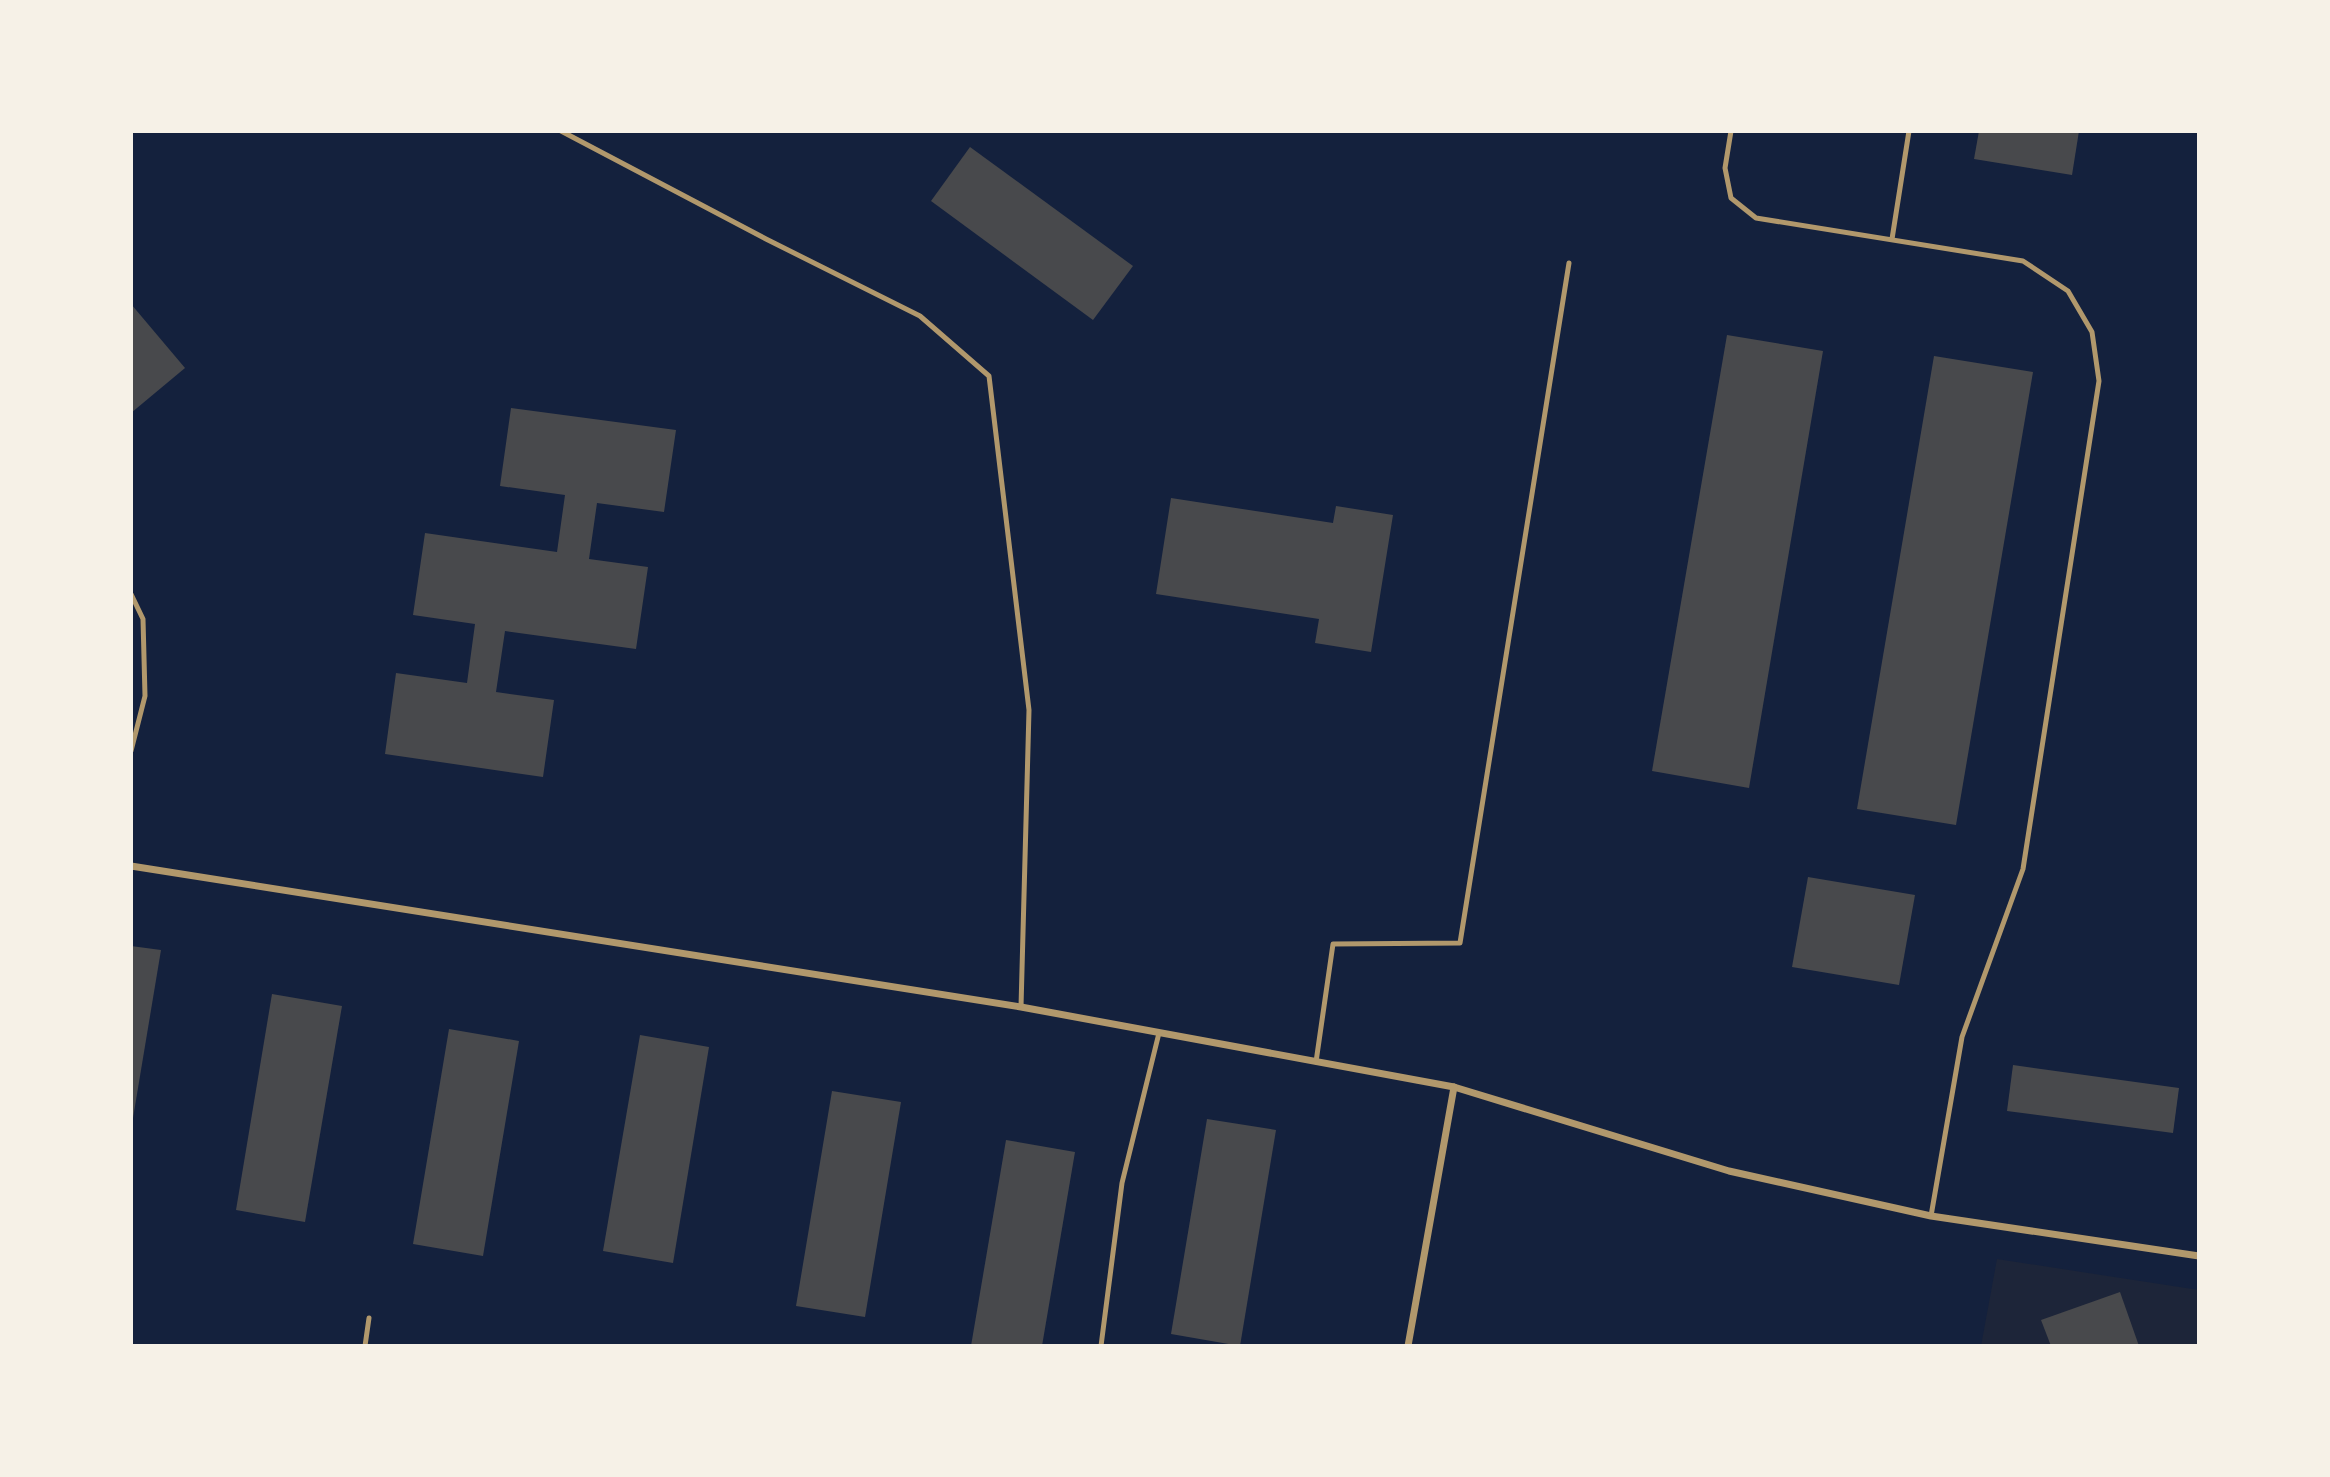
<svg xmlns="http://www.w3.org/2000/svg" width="2330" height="1477" font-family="Lora,serif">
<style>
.green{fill:#1d2539}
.building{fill:#48494c}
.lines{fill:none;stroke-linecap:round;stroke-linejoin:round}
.service{stroke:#b1986c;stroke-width:5}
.minor{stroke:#b1986c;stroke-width:7}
</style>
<rect width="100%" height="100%" fill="#14213d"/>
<!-- green -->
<path class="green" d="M1997,1259L2199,1290V1346H1981Z"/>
<!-- building -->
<g class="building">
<path d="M1979,131H2079L2072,175L1974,159Z"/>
<path d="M970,147L1133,266L1093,320L931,201Z"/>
<path d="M131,304L185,368L131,413Z"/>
<path d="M1727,335L1823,351L1749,788L1652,771Z"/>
<path d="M1934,356L2033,372L1956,825L1857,809Z"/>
<path d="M511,408L676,430L664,512L597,503L589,559L648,567L636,649L505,631L496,692L554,700L543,777L385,754L396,673L467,683L475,624L413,615L425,533L557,552L565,495L500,486Z"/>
<path d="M1171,498L1333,523L1336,506L1393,515L1371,652L1315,643L1319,619L1156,594Z"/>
<path d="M1808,877L1915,895L1899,985L1792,967Z"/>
<path d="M131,946L161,950L133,1118H131Z"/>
<path d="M272,994L342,1006L305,1222L236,1210Z"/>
<path d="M449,1029L519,1041L483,1256L413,1244Z"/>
<path d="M640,1035L709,1047L673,1263L603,1251Z"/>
<path d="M2013,1065L2179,1088L2173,1133L2007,1111Z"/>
<path d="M832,1091L901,1102L865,1317L796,1306Z"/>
<path d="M1207,1119L1276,1130L1240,1346L1171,1334Z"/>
<path d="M1006,1140L1075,1152L1042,1346H971Z"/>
<path d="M2120,1292L2139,1346H2051L2041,1320Z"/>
</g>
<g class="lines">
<!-- service -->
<g class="service">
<path d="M561,131L766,239L920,316L989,376L1029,710L1021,1007"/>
<path d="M1731,131L1725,168L1731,198L1756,218L2023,261L2068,291L2092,332L2099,381L2023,869L1962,1037L1931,1216"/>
<path d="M1892,239L1909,131"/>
<path d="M131,594L143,619L145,696L131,751"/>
<path d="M1316,1062L1333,944L1460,943L1569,263"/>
<path d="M365,1346L369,1318"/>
<path d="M1101,1346L1122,1183L1159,1033"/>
</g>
<!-- minor -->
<g class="minor">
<path d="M131,866L1021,1007L1454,1087L1729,1171L1931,1216L2199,1256"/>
<path d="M1408,1346L1454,1087"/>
</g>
</g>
<!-- border -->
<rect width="2330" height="1477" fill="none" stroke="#f6f1e7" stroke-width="266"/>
</svg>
